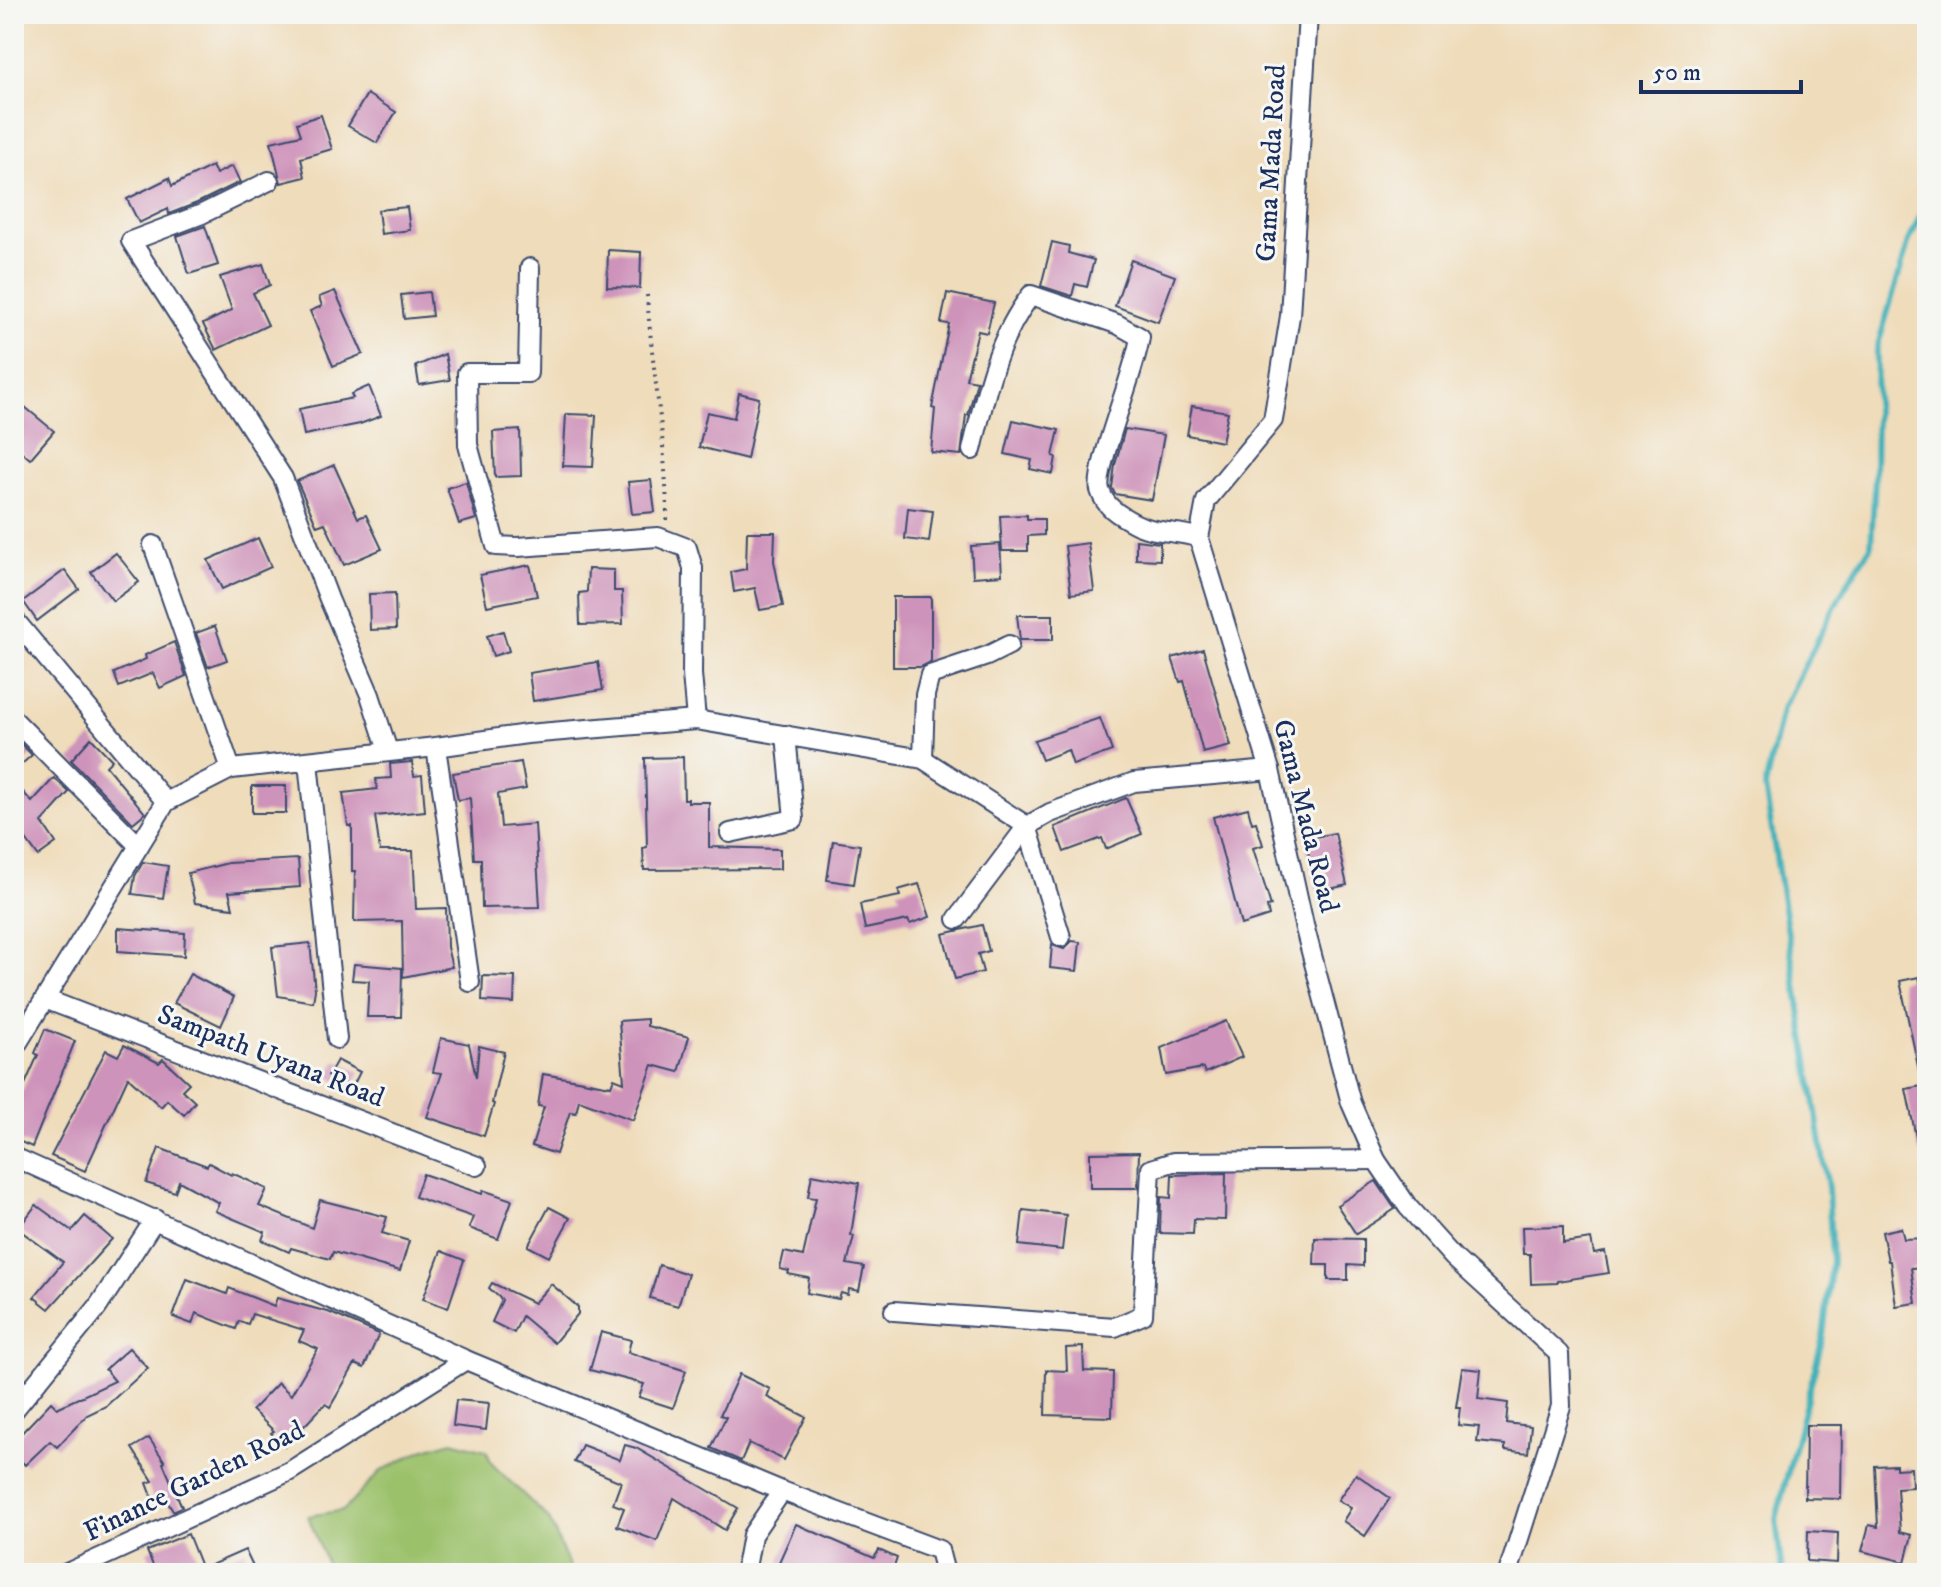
<svg xmlns="http://www.w3.org/2000/svg" width="1941" height="1587" font-family="'IM FELL DW Pica',serif">
<style>
.green{fill:#9bc16b;stroke:#5b7864;stroke-width:2}
.lines{fill:none;stroke-linecap:round;stroke-linejoin:round}
.stream{stroke:#41b1b9;stroke-width:6}
.building{fill:#ce93ba}
.street-casing{stroke:#3b496c;stroke-width:22}
.path{stroke:#3b496c;stroke-width:4;stroke-dasharray:2 6;stroke-linecap:butt}
.street{stroke:#fff;stroke-width:18}
.labels{text-anchor:middle;dominant-baseline:central;stroke-width:6;stroke-linejoin:round;paint-order:stroke}
.street-label{font-size:28px;fill:#1b2f5e;stroke:#f6f6f2}
</style>
<rect width="100%" height="100%" fill="#f6f6f2"/>
<filter id="ink" filterUnits="userSpaceOnUse"><feTurbulence type="fractalNoise" baseFrequency=".0125" numOctaves="2"/><feDisplacementMap in="SourceGraphic" scale="16" xChannelSelector="R" yChannelSelector="G"/><feConvolveMatrix kernelMatrix="1 2 1 2 8 2 1 2 1" color-interpolation-filters="sRGB"/></filter>
<filter id="wash" filterUnits="userSpaceOnUse"><feTurbulence type="fractalNoise" baseFrequency=".006" numOctaves="4" result="noise"/><feDisplacementMap in="SourceGraphic" scale="32" xChannelSelector="R" yChannelSelector="G"/><feGaussianBlur stdDeviation="1.8" result="paint"/><feColorMatrix in="noise" values="0 0 0 0 0 0 0 0 0 0 0 0 0 0 0 0 0 1.4 0 .05"/><feComposite in="paint" operator="in"/></filter>
<g filter="url(#wash)">
<rect width="100%" height="100%" fill="#efdcba"/>
<!-- green -->
<path class="green" d="M452,1441L486,1450L492,1464L549,1519L572,1573H330L308,1516L344,1510L381,1471L422,1450Z"/>
<g class="lines">
<!-- stream -->
<path class="stream" d="M1782,1573L1776,1519L1823,1337L1832,1261L1828,1188L1765,787L1782,710L1842,592L1871,546L1875,479L1877,348L1909,241L1927,201"/>
</g>
<g id="blocks">
<!-- building -->
<g class="building">
<path d="M367,94L396,112L377,143L348,126Z"/>
<path d="M321,115L332,149L301,158L305,177L281,183L271,142L301,135L297,123Z"/>
<path d="M212,166L216,174L232,166L240,182L197,203L169,214L168,209L139,223L127,199L169,178L172,186Z"/>
<path d="M407,207L410,230L381,234L378,210Z"/>
<path d="M205,226L218,265L189,274L177,236Z"/>
<path d="M1052,242L1069,246L1068,253L1094,260L1087,287L1075,284L1072,296L1041,286Z"/>
<path d="M608,250L641,252L640,288L607,287Z"/>
<path d="M1131,260L1175,276L1158,322L1115,306Z"/>
<path d="M263,264L270,285L253,293L268,325L216,350L203,324L232,310L220,277Z"/>
<path d="M335,291L363,354L333,366L310,311L322,306L319,297Z"/>
<path d="M429,292L432,316L404,319L401,295Z"/>
<path d="M947,293L994,303L987,333L978,331L966,379L977,381L968,415H966L961,455L931,452L935,409L932,408L949,324L941,323Z"/>
<path d="M445,354L450,380L419,385L416,366Z"/>
<path d="M369,386L381,416L360,424L304,435L299,409L353,398L351,394Z"/>
<path d="M739,393L759,398L747,459L699,447L707,412L734,418Z"/>
<path d="M14,398L54,431L30,459L14,445Z"/>
<path d="M1192,406L1228,412L1222,442L1187,435Z"/>
<path d="M566,414L596,415L593,467L563,466Z"/>
<path d="M1013,420L1059,430L1053,456L1056,457L1053,474L1030,469L1032,460L1005,454Z"/>
<path d="M1125,429L1164,435L1152,500L1115,494L1112,488L1115,465Z"/>
<path d="M520,430L521,476L495,477L493,432Z"/>
<path d="M334,465L358,518L366,515L382,549L344,565L325,523L317,526L297,481Z"/>
<path d="M651,480L655,512L632,514L628,482Z"/>
<path d="M466,482L476,519L459,524L447,488Z"/>
<path d="M908,508L933,511L929,542L905,539Z"/>
<path d="M1027,515V519H1044V535L1028,536V551H1002L1000,516Z"/>
<path d="M747,532H775L774,561L783,606L760,610L755,588L734,592L731,572L746,569Z"/>
<path d="M258,538L271,567L222,589L208,560Z"/>
<path d="M1136,540L1160,543V560L1136,559Z"/>
<path d="M1088,543L1094,591L1071,594L1065,546Z"/>
<path d="M1000,544L1002,575L973,577L971,546Z"/>
<path d="M116,553L139,582L113,601L91,572Z"/>
<path d="M530,565L537,596L487,606L480,575Z"/>
<path d="M588,569L614,570V591H622L623,624L580,625L579,593L587,592Z"/>
<path d="M65,570L79,589L37,621L23,601Z"/>
<path d="M395,593L396,629L370,630L369,594Z"/>
<path d="M893,597H931V662L921,667H893Z"/>
<path d="M1017,615H1053V640H1020Z"/>
<path d="M215,626L227,660L208,667L196,633Z"/>
<path d="M503,631L509,651L493,656L487,636Z"/>
<path d="M174,642L186,676L160,688L153,673L119,687L114,673L146,659L145,655Z"/>
<path d="M1203,649L1231,746L1203,753L1184,681L1180,682L1172,658Z"/>
<path d="M598,662L603,690L533,701L529,673Z"/>
<path d="M1100,718L1112,751L1073,765L1068,750L1042,760L1034,740Z"/>
<path d="M14,737L32,755L14,771Z"/>
<path d="M91,738L112,760L106,766L145,813L133,823L71,760Z"/>
<path d="M683,757L684,799H688V802H709V847L780,849V869L644,870L643,848L647,847L645,758Z"/>
<path d="M412,762L414,776L422,775L425,811L375,816L380,851H413L416,909L446,908L447,947L452,967L403,977L402,921L354,922L355,871H352V826H348L343,793L377,789L376,779L391,778L390,764Z"/>
<path d="M521,762L526,789L498,794L501,827L535,824L540,907L482,908L481,859H474L470,798L458,800L453,773Z"/>
<path d="M54,778L69,792L42,822L56,843L38,856L14,823V782L32,802Z"/>
<rect x="252" y="786" width="34" height="27"/>
<path d="M1126,798L1142,834L1106,849L1102,838L1064,852L1055,827Z"/>
<path d="M1248,808L1252,823L1256,822L1263,845L1253,848L1271,906L1267,907L1269,916L1241,925L1213,817Z"/>
<path d="M1335,833L1347,885L1317,892L1305,839Z"/>
<path d="M833,841L860,845L854,884L827,880Z"/>
<path d="M298,859L300,887L229,892L233,908L195,903L188,873L228,863Z"/>
<path d="M143,862L168,866L163,898L132,894L135,876Z"/>
<path d="M919,884L930,917L910,924L908,920L865,929L860,904L900,896L898,890Z"/>
<path d="M982,925L989,951L978,954L983,972L955,979L943,934Z"/>
<path d="M118,928L185,933L184,956L118,951Z"/>
<path d="M1072,941L1080,942L1077,971L1050,968L1052,945L1064,949Z"/>
<path d="M310,943L315,990L313,1002L278,996L272,947Z"/>
<path d="M354,964L402,968L401,1017H367L369,981L352,980Z"/>
<path d="M190,974L234,997L221,1026L174,1003Z"/>
<path d="M483,976L515,977L514,1003L482,1001Z"/>
<path d="M1919,977L1927,1013V1071H1919L1900,981Z"/>
<path d="M647,1019V1026L689,1037L679,1072L653,1065L633,1120L579,1100L576,1113L570,1112L556,1154L532,1146L544,1107L538,1106L543,1074L611,1086L614,1078L624,1082L619,1021Z"/>
<path d="M1226,1021L1242,1057L1205,1073L1203,1068L1166,1075L1161,1048Z"/>
<path d="M45,1029L75,1041L32,1147L14,1139V1109L38,1055L35,1053Z"/>
<path d="M441,1038L469,1044L476,1078L479,1046L504,1052L492,1103L494,1104L484,1136L427,1117L442,1073L433,1072Z"/>
<path d="M124,1045L159,1063L163,1059L189,1083L182,1090L195,1102L184,1115L167,1100L161,1107L128,1077L85,1171L51,1156L106,1050L118,1056Z"/>
<path d="M337,1060L360,1072L352,1088L328,1076Z"/>
<path d="M1927,1085V1151L1919,1152L1906,1089Z"/>
<path d="M159,1148L207,1166L209,1163L231,1175L232,1173L267,1189L259,1206L312,1228L320,1200L387,1217L382,1233L409,1241L400,1271L333,1252L330,1259L291,1248L289,1252L262,1240L265,1232L215,1211L219,1203L179,1181L175,1192L146,1183Z"/>
<path d="M1139,1152L1138,1188H1090V1153Z"/>
<path d="M1226,1173L1225,1220L1194,1219L1193,1234L1160,1233L1161,1197L1171,1198L1172,1175Z"/>
<path d="M423,1174L482,1194L483,1190L512,1200L498,1239L469,1228L473,1217L415,1197Z"/>
<path d="M812,1174L859,1183L851,1235L854,1236L847,1264L864,1267L859,1291L849,1289L848,1295L841,1293L839,1299L807,1293L809,1278L788,1274L789,1271L780,1269L784,1252L803,1256L816,1198L808,1197Z"/>
<path d="M1376,1181L1395,1209L1356,1234L1337,1205Z"/>
<path d="M36,1205L72,1231L85,1216L112,1239L49,1309L34,1297L63,1262L18,1229Z"/>
<path d="M549,1207L570,1218L549,1257L528,1246Z"/>
<path d="M1023,1210L1066,1215L1062,1250L1019,1245Z"/>
<path d="M1563,1226V1243L1591,1239L1594,1254L1605,1252L1609,1273L1557,1281V1283L1531,1284L1530,1254H1523L1522,1227Z"/>
<path d="M1901,1228L1904,1239L1927,1238V1267L1911,1268L1916,1303L1896,1306L1890,1261H1888L1882,1232Z"/>
<path d="M1315,1238L1363,1239V1266L1348,1265V1280H1328V1265H1314Z"/>
<path d="M441,1251L464,1260L448,1308L423,1299Z"/>
<path d="M659,1265L688,1274L678,1306L650,1298Z"/>
<path d="M187,1279L227,1294L229,1288L274,1306L277,1298L328,1312L379,1334L364,1368L355,1364L330,1407L325,1404L285,1446L271,1433L274,1431L252,1410L278,1383L291,1395L318,1349L299,1341L304,1330L252,1314L248,1324L239,1321L236,1329L196,1313L192,1324L173,1317Z"/>
<path d="M492,1283L534,1303L551,1284L578,1307V1314L554,1343L522,1316L514,1333L492,1322L502,1300L489,1288Z"/>
<path d="M601,1332L631,1340L628,1352L686,1371L673,1408L639,1397L644,1384L590,1370Z"/>
<path d="M1083,1347L1084,1371L1113,1372L1112,1417L1045,1415L1046,1370L1067,1371L1066,1348Z"/>
<path d="M129,1348L148,1368L106,1406L87,1415L57,1447L50,1441L25,1465L14,1453V1441L51,1402L57,1408L115,1381L105,1369Z"/>
<path d="M1462,1368L1481,1370L1478,1399L1508,1403L1506,1423L1531,1426L1528,1453L1505,1450V1445L1477,1442L1479,1427L1458,1425L1460,1407H1456Z"/>
<path d="M739,1374L770,1389L767,1397L806,1417L784,1460L749,1443L741,1461L711,1448L726,1417L720,1415Z"/>
<path d="M456,1400L489,1403L486,1430L453,1426Z"/>
<path d="M1806,1425H1842L1841,1499L1805,1498Z"/>
<path d="M149,1438L165,1462L163,1463L182,1507L173,1511L163,1495L153,1499L147,1483L153,1481L132,1448Z"/>
<path d="M582,1445L620,1460L625,1445L636,1448L738,1508L725,1530L674,1498L657,1541L617,1526L624,1508L613,1504L621,1482L574,1462Z"/>
<path d="M1896,1465V1469L1911,1468L1912,1487L1897,1488L1900,1532L1912,1535L1905,1562L1862,1551L1869,1525L1878,1527L1875,1466Z"/>
<path d="M1356,1474L1390,1498L1365,1536L1343,1521L1351,1508L1338,1500Z"/>
<path d="M796,1524L874,1558L879,1550L897,1558L894,1567L908,1573H797L779,1562Z"/>
<path d="M1808,1531L1838,1533L1837,1563L1807,1561Z"/>
<path d="M188,1534L202,1569L245,1550L256,1573H156L147,1551Z"/>
</g>
</g>
</g>
<g filter="url(#ink)">
<use href="#blocks" fill-opacity="0" stroke="#3b496c" stroke-width="2"/>
<g class="lines">
<!-- street casing -->
<g class="street-casing">
<g id="street">
<path d="M1308,14L1290,316L1273,420L1206,501L1199,538L1270,770L1304,925L1351,1103L1376,1160L1408,1207L1453,1257L1559,1354L1561,1406L1508,1573"/>
<path d="M269,181L202,214L131,241L283,478L329,599L370,695L388,751"/>
<path d="M530,268L528,373H467L468,445L496,546L518,547L658,537L687,548L693,568L692,674L696,720"/>
<path d="M972,450C985,396 996,340 1031,295L1117,324L1140,337C1136,370 1094,469 1100,490C1105,507 1119,515 1134,523C1154,534 1178,530 1199,538"/>
<path d="M153,545L231,769"/>
<path d="M14,619L166,802"/>
<path d="M14,720L139,846"/>
<path d="M436,747L470,982"/>
<path d="M923,759L925,695L930,675L987,656L1009,645"/>
<path d="M308,762L337,1039"/>
<path d="M1027,826L1061,937"/>
<path d="M730,833L794,819L786,735"/>
<path d="M957,919L1027,826"/>
<path d="M45,999L477,1166"/>
<path d="M14,1049L166,802L231,769L436,747L527,734L696,720L923,759L1027,826L1050,813L1134,782L1270,770"/>
<path d="M14,1157L466,1360L782,1491L939,1550L945,1573"/>
<path d="M894,1311L1115,1327L1143,1315L1151,1169L1173,1162L1376,1160"/>
<path d="M14,1410L97,1308L155,1219"/>
<path d="M67,1573L290,1471L466,1360"/>
<path d="M745,1573L752,1535L782,1491"/>
</g>
</g>
<!-- path -->
<path class="path" d="M647,295C652,371 667,446 667,522"/>
<!-- street -->
<use href="#street" class="street"/>
</g>
</g>
<g class="labels">
<!-- street labels -->
<g class="street-label">
<text transform="translate(1271 163) rotate(-87)">Gama Mada Road</text>
<text transform="translate(1306 816) rotate(76)">Gama Mada Road</text>
<text transform="translate(271 1056) rotate(21)">Sampath Uyana Road</text>
<text transform="translate(194 1481) rotate(-26)">Finance Garden Road</text>
</g>
</g>
<!-- margin -->
<rect width="1941" height="1587" fill="none" stroke="#f6f6f2" stroke-width="48"/>
<!-- scale -->
<path d="M1641 80v12h160v-12" fill="none" stroke="#1b2f5e" stroke-width="4"/>
<text x="1653" y="80" font-size="24" fill="#1b2f5e" stroke="#f6f6f2" stroke-width="6" paint-order="stroke">50 m</text>
</svg>
